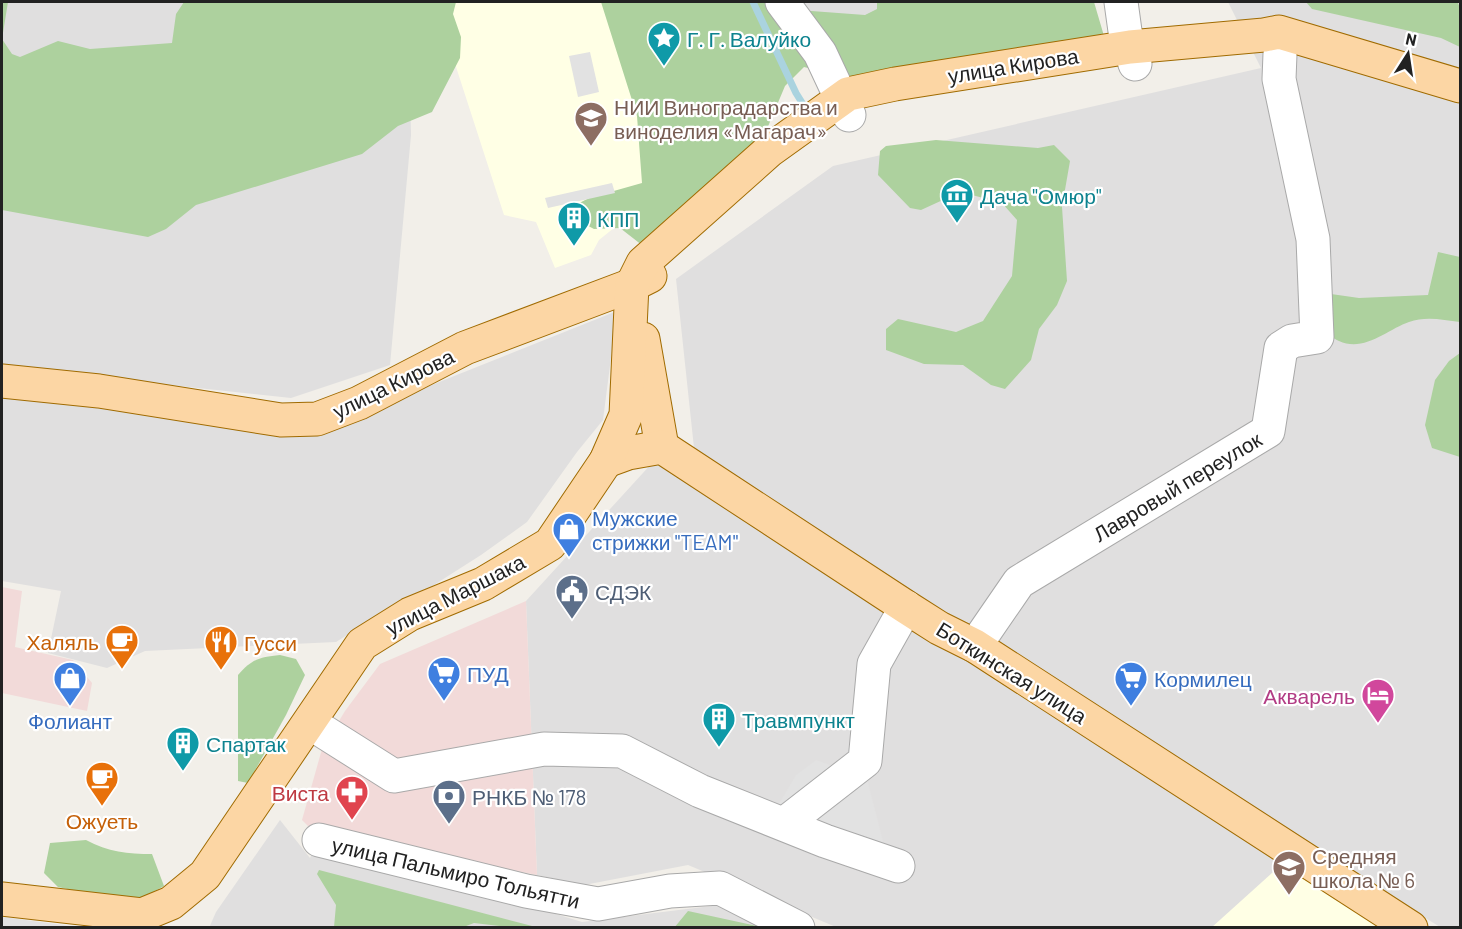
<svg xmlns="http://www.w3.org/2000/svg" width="1462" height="929" font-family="Barlow,sans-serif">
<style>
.residential{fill:#e0dfdf}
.commercial{fill:#f2dad9}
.education{fill:#ffffe5}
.forest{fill:#add19e}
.parking{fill:#e2e2e2}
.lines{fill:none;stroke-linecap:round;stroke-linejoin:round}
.stream{stroke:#aad3df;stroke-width:7}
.minor-casing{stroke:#a9a9a9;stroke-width:35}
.major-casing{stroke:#a06b00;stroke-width:35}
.minor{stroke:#fff;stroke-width:33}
.major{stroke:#fcd6a4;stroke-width:33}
.labels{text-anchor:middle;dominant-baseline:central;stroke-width:4.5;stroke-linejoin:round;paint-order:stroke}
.culture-label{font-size:21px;fill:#0d838f;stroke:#fff;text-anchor:start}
.street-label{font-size:21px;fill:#222;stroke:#fff}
.education-label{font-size:21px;fill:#785e54;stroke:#fff;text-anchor:start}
.shop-label{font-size:21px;fill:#366cbe;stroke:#fff;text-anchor:start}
.service-label{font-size:21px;fill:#4e5e75;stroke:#fff;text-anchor:start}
.food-label{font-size:21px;fill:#c56008;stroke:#fff;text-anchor:end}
.hotel-label{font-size:21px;fill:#b23c85;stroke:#fff;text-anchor:end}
.health-label{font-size:21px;fill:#be3a42;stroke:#fff;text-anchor:end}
</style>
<rect width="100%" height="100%" fill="#f2efe9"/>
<!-- residential -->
<g class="residential">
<path d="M2,2H408L411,135L390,365L291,398L2,367Z"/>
<path d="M797,2H893L895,27L804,19Z"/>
<path d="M1228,2H1460V927H1440L1087,708L694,448L676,279L833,166L1261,68Z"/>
<path d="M617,311L603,420L577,452L527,522L481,555L401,606L355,630L336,642L145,651L107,668L48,653L61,591L2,581V392L314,432Z"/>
<path d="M653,462L798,553L1380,927H836L688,865L584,885L537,875L526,601Z"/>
<path d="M280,820L310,858L318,841L582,922L727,904L776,928H209L216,912Z"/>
</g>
<!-- commercial -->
<g class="commercial">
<path d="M2,587L22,591L15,647L73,660L92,683L87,711L2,693Z"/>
<path d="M526,601L537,875L312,830L302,820L322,749L345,711L380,664Z"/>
</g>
<!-- education -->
<g class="education">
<path d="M435,2H769L650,199L599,240L591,255L555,268L536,222L504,215Z"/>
<path d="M1282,864L1380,927L1211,928Z"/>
</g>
<!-- forest -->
<g class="forest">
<path d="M2,2H8L2,39L12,54L20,57L58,41L90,49L172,43L176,14L184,2H456L453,14L461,37L460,58L432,112L398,126L362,154L196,205L166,229L148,237L2,210Z"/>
<path d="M601,2H792L798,10L865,15L877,9V2H1094L1109,53L852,79L804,67L785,86L761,143L647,249L620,228L594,229L562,212L589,198L642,183L637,116Z"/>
<path d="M1306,2H1460L1458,3L1460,8V47L1441,38L1312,9Z"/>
<path d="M936,140L1038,148L1054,145L1070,161L1062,207L1067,281L1057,305L1039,329L1031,360L1005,389L991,385L963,365L924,364L886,350V329L898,319L956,332L983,321L1012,276L1017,220L1002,203L972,195L945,199L921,210L910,208L878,175L880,151L886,146Z"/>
<path d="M1438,252L1460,257V322C1443,320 1426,316 1409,322C1388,329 1364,353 1339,341C1333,339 1328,333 1324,329L1331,294L1359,298L1428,295Z"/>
<path d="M1460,353V457L1432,448L1425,425L1435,380L1449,361Z"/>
<path d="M280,655L296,659L305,675L286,715L248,783L238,781V675C252,659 260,657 280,655Z"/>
<path d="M86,840C108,852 128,854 152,854L164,886L134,903L58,887L44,873L50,843Z"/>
<path d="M319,870L536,927H508L474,923L461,928L334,927L336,905L317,874Z"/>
<path d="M688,911L757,926L762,927L674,928Z"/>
</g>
<!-- parking -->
<g class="parking">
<path d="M590,52L599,92L578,97L569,56Z"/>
<path d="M612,183L615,193L548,208L545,198Z"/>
<path d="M816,760L867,779L887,857L770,819L796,775Z"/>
<path d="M2,917L79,927H2Z"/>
</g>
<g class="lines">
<!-- stream -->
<path class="stream" d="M753,2L796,93L806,109"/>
<!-- minor casing -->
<g class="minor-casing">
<g id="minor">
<path d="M782,2L820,53L849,115"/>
<path d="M1121,2L1125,31L1135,64"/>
<path d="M975,646L1019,582L1268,431L1281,348L1292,341L1317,337L1313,239L1279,79L1280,54"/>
<path d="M318,728L394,776L544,749L622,751L700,791L825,841L898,866"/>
<path d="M784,824L865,761L874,664L906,607"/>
<path d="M319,840L526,891L598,904L670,891L720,888L798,928"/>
</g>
</g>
<!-- major casing -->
<g class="major-casing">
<g id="major">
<path d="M643,339L662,447"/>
<path d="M2,381L99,391L281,420L317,419L359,403L465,348L632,285L650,276"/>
<path d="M606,461L628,453L662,447L906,607L939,628L975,646L1411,928"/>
<path d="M2,899L142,915L171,903L205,875L362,644L410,614L483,584L550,544L606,461L626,415L632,285L643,263L770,150L848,94L895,84L1130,47L1264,35L1279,32L1460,86"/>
</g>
</g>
<!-- minor -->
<use href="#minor" class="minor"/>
<!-- major -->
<use href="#major" class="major"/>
</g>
<!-- icons -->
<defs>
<g id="sight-pin" transform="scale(1.725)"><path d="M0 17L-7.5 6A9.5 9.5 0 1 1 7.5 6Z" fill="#0f9aa8" stroke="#fff"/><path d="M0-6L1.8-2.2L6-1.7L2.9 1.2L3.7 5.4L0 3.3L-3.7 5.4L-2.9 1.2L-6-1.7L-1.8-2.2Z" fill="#fff"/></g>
<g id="university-pin" transform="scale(1.725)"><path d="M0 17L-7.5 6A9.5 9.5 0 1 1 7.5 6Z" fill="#8d6e63" stroke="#fff"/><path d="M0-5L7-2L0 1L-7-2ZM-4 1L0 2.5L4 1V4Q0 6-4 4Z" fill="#fff"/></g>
<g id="museum-pin" transform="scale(1.725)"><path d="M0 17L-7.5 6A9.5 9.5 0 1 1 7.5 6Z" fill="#0f9aa8" stroke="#fff"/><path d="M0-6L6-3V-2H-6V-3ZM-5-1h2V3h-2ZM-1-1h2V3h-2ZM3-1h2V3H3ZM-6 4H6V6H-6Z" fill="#fff"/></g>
<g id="building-pin" transform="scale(1.725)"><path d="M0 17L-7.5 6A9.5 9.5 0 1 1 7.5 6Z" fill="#0f9aa8" stroke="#fff"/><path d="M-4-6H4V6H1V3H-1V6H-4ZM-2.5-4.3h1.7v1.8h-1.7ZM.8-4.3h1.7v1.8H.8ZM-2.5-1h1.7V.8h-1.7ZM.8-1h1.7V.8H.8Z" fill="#fff"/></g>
<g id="shop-pin" transform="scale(1.725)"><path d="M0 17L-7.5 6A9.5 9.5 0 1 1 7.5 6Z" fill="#3f7fe0" stroke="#fff"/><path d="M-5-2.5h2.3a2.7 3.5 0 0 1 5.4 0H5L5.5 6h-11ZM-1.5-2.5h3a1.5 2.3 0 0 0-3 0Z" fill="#fff"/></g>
<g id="civic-pin" transform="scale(1.725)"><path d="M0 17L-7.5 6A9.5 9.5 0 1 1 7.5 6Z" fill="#5c6f8a" stroke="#fff"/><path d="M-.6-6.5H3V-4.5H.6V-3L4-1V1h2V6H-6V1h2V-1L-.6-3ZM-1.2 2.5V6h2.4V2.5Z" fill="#fff"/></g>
<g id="cafe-pin" transform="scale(1.725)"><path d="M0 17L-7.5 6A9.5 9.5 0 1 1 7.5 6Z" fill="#e8710a" stroke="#fff"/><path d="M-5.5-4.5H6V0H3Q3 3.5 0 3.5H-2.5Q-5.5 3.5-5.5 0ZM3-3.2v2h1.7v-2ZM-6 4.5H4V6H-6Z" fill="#fff"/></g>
<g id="restaurant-pin" transform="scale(1.725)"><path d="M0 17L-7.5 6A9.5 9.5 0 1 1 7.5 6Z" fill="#e8710a" stroke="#fff"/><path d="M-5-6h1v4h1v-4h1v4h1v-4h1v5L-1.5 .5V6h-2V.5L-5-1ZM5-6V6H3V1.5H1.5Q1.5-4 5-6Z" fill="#fff"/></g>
<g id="supermarket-pin" transform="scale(1.725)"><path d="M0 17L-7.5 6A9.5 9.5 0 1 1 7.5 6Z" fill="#3f7fe0" stroke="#fff"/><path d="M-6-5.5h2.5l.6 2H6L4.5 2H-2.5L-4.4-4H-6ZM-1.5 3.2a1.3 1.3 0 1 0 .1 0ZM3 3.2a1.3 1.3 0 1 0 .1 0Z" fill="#fff"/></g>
<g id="hotel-pin" transform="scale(1.725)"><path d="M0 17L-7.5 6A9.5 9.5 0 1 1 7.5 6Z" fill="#d1479c" stroke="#fff"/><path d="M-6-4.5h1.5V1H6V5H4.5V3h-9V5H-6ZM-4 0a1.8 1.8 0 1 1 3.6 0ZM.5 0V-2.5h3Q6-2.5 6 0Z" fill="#fff"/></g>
<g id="pharmacy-pin" transform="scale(1.725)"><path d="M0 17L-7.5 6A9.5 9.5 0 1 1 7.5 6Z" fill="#e0444e" stroke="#fff"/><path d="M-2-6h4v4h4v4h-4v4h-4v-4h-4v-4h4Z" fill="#fff"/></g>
<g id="bank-pin" transform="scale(1.725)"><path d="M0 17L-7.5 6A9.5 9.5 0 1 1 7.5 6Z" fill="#5c6f8a" stroke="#fff"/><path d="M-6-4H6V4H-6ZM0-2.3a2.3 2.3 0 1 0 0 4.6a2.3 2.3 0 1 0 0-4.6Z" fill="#fff"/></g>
<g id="school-pin" transform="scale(1.725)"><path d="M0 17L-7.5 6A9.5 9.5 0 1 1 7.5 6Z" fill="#8d6e63" stroke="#fff"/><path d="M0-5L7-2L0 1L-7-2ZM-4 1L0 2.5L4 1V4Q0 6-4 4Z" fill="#fff"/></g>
</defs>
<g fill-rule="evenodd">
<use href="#sight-pin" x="664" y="38"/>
<use href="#university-pin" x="591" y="118"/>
<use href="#museum-pin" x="957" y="195"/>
<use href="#building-pin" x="574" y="218"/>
<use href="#shop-pin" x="569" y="529"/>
<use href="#civic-pin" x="572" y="591"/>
<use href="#cafe-pin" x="122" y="641"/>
<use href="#restaurant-pin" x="221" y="642"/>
<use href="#supermarket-pin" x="444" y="673"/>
<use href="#shop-pin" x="70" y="678"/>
<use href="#supermarket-pin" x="1131" y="678"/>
<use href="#hotel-pin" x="1378" y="695"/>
<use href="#building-pin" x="719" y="719"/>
<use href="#building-pin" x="183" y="743"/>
<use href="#cafe-pin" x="102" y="778"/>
<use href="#pharmacy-pin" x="352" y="792"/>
<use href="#bank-pin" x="449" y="796"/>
<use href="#school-pin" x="1289" y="867"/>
</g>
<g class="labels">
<!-- culture labels -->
<g class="culture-label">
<text x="687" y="38">Г. Г. Валуйко</text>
<text x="980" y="195">Дача "Омюр"</text>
<text x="597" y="218">КПП</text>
<text x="742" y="719">Травмпункт</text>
<text x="206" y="743">Спартак</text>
</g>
<!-- street labels -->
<g class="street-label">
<text transform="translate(1013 65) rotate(-9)">улица Кирова</text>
<text transform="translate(393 383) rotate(-26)">улица Кирова</text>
<text transform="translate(1177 486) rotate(-31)">Лавровый переулок</text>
<text transform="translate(455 594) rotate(-27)">улица Маршака</text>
<text transform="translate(1012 672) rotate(32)">Боткинская улица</text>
<text transform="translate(456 872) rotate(13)">улица Пальмиро Тольятти</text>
</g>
<!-- education labels -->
<g class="education-label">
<text x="614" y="106">НИИ Виноградарства и<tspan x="614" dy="24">виноделия «Магарач»</tspan></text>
<text x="1312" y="855">Средняя<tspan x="1312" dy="24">школа № 6</tspan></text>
</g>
<!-- shop labels -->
<g class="shop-label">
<text x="592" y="517">Мужские<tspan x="592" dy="24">стрижки "TEAM"</tspan></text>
<text x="467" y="673">ПУД</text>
<text x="1154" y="678">Кормилец</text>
<text x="70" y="720" text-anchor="middle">Фолиант</text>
</g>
<!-- service labels -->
<g class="service-label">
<text x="595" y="591">СДЭК</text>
<text x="472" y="796">РНКБ № 178</text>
</g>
<!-- food labels -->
<g class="food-label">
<text x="99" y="641">Халяль</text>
<text x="244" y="642" text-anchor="start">Гусси</text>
<text x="102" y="820" text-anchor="middle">Ожуеть</text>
</g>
<!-- hotel labels -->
<g class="hotel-label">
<text x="1355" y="695">Акварель</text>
</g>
<!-- health labels -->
<g class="health-label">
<text x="329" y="792">Виста</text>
</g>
</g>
<!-- border -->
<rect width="1462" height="929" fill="none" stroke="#222222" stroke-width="6"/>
<!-- north arrow -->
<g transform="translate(1408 54) rotate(12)" stroke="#ffffff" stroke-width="4.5" paint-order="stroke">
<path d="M0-4.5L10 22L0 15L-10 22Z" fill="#222222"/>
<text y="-9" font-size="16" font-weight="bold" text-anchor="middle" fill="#222222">N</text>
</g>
</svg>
